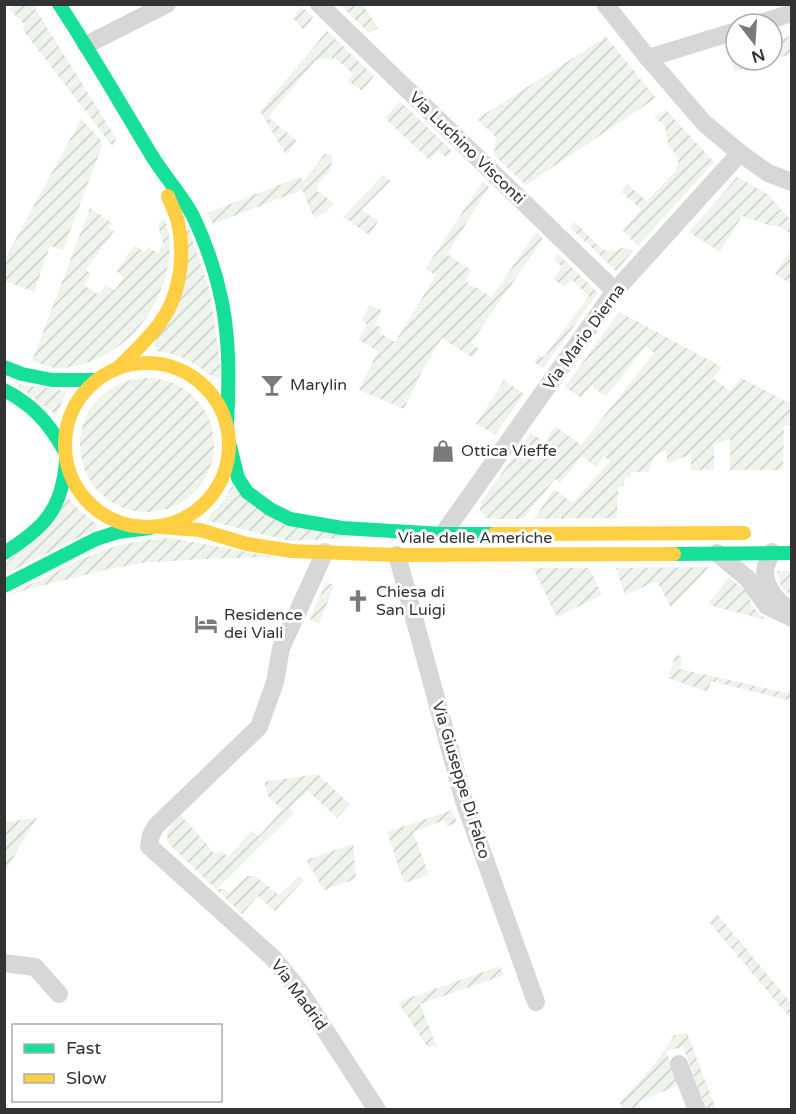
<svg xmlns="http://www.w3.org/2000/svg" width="796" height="1114" font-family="'Varela Round',sans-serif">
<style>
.garden{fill:url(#garden-furrows)}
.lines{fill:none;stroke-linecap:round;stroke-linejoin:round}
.street{stroke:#d7d7d7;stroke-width:18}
.fast{stroke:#16e098;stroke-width:14}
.slow{stroke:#ffcf43;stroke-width:14}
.labels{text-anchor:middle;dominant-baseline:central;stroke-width:6;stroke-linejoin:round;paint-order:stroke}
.street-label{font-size:16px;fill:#333;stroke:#fff}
.poi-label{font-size:16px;fill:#333;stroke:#fff;text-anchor:start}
</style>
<defs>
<pattern id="garden-furrows" width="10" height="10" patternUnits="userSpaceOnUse" patternTransform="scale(1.5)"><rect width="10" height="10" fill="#eef3ec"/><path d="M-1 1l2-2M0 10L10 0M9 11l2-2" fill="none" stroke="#cdd1cb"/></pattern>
</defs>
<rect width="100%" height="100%" fill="#fff"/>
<!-- garden -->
<g class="garden">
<path d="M13,4L33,5L116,138L113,147L22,29L25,25L9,9Z"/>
<path d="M340,5H363L378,28L369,33Z"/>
<path d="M301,6L313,17L304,30L293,18Z"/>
<path d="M327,31L374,76L362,91L348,81L353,74L335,58L316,60L268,117L297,141L286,155L260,111Z"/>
<path d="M791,36V54L772,60V42Z"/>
<path d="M606,37L656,98L526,185L494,155L496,137L477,119Z"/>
<path d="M736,53V60H771L735,71L730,55Z"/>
<path d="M400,101L452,151L447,157L438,152L429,160L385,118Z"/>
<path d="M666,110L714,162L638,246L623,231L641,209L621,192L627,184L647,201L676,171L679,159L668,144L665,126L654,117Z"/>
<path d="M81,119L100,139L102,146L63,250L50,246L34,292L5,281V259Z"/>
<path d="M325,154L333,155L330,171L318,183L317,191L334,203L325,213L314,218L302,190L213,224L207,213L300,177L303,182Z"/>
<path d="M383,175L390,181L361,210L378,221L370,235L343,217Z"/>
<path d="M737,177L766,193L791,220V234L779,226H771L742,216L720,252L689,232Z"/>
<path d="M483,181L489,187L447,254L471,270L465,281L492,297L536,232L543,239L471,343L479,349L473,358L442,338L421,373L404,409L359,390L378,351L358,340L367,324L361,321L370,305L382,311L375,324L382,328L380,333L395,342L436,275L425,269Z"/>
<path d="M90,208L112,223L108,228L114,231L86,270L91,274L84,285L98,294L106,285L115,290L124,277L116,271L135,245L144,252L148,247L158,253L163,244L158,224L164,219C171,232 170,251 168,265C160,309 129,350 86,363C76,366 64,369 54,368C47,366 39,363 32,361Z"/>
<path d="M575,222L602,250L614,251L625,247L633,251L616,271L570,227Z"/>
<path d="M188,226L210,291L222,378C211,379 202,368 193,363C181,356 169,352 156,351L154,344Z"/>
<path d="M789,252L791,254V284L775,274Z"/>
<path d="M558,254L598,293L543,368L534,362L538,355L544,357L589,296L572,280L564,287L553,279L562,267L554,260Z"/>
<path d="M619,312L722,367L713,378L730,391L741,378L785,401H791V425L784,426L783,470H730V439L714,445V470H691V454L667,464V450C655,454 651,459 649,472H631L630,477H625L624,486L618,487L617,518L534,519L554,489L573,503L610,461L604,456L596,467L582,456L560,483L555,479L523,519H488L480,510L481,502L531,433L544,442L555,426L581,445L654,353L646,346L606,397L591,385L581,398L565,387Z"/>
<circle cx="147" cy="445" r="67"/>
<path d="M504,380L524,394L495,435L476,424Z"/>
<path d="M16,384L67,391L56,415Z"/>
<path d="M232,486L346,538L290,541L210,521V514C220,507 226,497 232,486Z"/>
<path d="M69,499L81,512L97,524L96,529L5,574V565Z"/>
<path d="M171,538L274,557L203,559L141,563L105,570L25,590L5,597L81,559L119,545L154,539Z"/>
<path d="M709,567L671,608L657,581L625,595L616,568Z"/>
<path d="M533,568H589L602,595L557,617Z"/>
<path d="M777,571H791V596L781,587Z"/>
<path d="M729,577L747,592L751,604L760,615L768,620L715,607L709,603Z"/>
<path d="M326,582L334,585L319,624L310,619Z"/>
<path d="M676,654L682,657L680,669L787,693L791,687V701L711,681L708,692L668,678Z"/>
<path d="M311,775H319L350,804L337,818L308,791L289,808L294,813L217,889H224L229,893L247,876H255L279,895L299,876L304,880L275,911L258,896L242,914L168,843C165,828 171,825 181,815L215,854L221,851L228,857L252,831L259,836L282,810L268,796L264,782Z"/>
<path d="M452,810L457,823L447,826L445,820L413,832L429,875L404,883L387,832Z"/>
<path d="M37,818L5,871V822Z"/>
<path d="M353,844L356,879L324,890L306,860Z"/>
<path d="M717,914L791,1003V1019L709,922Z"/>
<path d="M500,966L504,975L420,1004L437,1047L427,1046L398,1002Z"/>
<path d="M687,1033L716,1109H707L683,1047L666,1051L679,1085L638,1102L640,1109H622L620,1101C641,1080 659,1062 674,1035Z"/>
</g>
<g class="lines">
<!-- street -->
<g class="street">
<path d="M319,4L615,291"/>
<path d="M605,4L648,58L704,123L740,153L768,173L792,182"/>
<path d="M757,24L792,13"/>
<path d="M86,45L167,4"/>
<path d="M648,58L736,31"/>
<path d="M443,534L615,291L740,153"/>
<path d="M325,552L281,648L275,682L259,727L156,826L151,835L149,846L273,958L299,990L377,1110"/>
<path d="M772,552C770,557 767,562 766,566C762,580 773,598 784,605"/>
<path d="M717,553L747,578L767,606L792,618"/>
<path d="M397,555L464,801L536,1002"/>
<path d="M4,963L35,967L59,994"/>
<path d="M679,1064L697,1110"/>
</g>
<!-- fast -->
<g class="fast">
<path d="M59,4C92,54 121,105 152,156C164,176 182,195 193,216C206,243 216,273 222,302C230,343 229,384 227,425"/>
<path d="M4,367L22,374L52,380H97"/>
<path d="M4,390C33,405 48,422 64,450"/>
<path d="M230,446L238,478L247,492L270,509L290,519L342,528L443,534H494"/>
<path d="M4,553C44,528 62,510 66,461"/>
<path d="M674,554L792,553"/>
<path d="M4,586L96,539L118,532L150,528"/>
</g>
<!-- slow -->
<g class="slow">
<circle cx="147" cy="445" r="82"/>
<path d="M118,368C133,353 150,338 162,320C181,293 185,254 178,222C176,213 171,205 168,196"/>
<path d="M160,527L200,530L247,544L292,551L397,555L674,554"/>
<path d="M494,534L744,533"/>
</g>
</g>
<!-- icons -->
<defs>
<g id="bar-bare" transform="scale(1.8)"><path d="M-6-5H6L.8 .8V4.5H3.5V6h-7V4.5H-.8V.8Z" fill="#7a7a7a" stroke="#fff" stroke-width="2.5" paint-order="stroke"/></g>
<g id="shop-bare" transform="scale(1.8)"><path d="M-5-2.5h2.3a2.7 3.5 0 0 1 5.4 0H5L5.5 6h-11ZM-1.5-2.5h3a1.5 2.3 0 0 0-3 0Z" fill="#7a7a7a" stroke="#fff" stroke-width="2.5" paint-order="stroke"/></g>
<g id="church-bare" transform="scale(1.8)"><path d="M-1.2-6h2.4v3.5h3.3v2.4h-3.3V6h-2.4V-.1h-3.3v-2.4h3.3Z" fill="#7a7a7a" stroke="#fff" stroke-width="2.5" paint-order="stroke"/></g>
<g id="hotel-bare" transform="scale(1.8)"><path d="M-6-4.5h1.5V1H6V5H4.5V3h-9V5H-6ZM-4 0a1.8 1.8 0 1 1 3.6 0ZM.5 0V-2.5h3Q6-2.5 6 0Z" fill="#7a7a7a" stroke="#fff" stroke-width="2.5" paint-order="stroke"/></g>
</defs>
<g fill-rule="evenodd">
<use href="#bar-bare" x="272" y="385"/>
<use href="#shop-bare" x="443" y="451"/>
<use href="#church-bare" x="358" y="601"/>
<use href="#hotel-bare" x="206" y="624"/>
</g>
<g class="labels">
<!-- street labels -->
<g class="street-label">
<text transform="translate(467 148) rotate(44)">Via Luchino Visconti</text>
<text transform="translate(584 337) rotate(-54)">Via Mario Dierna</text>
<text x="475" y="538">Viale delle Americhe</text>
<text transform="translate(461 780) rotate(73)">Via Giuseppe Di Falco</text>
<text transform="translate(299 995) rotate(54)">Via Madrid</text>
</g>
<!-- poi labels -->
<g class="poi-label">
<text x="290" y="385">Marylin</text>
<text x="461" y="451">Ottica Vieffe</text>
<text x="376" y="592">Chiesa di<tspan x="376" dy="18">San Luigi</tspan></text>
<text x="224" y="615">Residence<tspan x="224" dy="18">dei Viali</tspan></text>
</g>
</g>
<!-- border -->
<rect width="796" height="1114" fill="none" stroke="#333333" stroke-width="12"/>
<!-- legend -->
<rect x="12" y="1024" width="210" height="78" fill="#ffffff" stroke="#adadad" stroke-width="1.5"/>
<rect x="24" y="1044" width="30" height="9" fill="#16e098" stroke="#adadad" stroke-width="1.5"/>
<text x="66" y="1054" font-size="18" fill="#333333">Fast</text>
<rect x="24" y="1074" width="30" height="9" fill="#ffcf43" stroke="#adadad" stroke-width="1.5"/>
<text x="66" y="1084" font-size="18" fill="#333333">Slow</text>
<!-- north arrow -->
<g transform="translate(754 42) rotate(163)"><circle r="28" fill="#ffffff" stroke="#adadad" stroke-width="1.5"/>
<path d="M0-4.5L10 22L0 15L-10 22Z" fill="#7a7a7a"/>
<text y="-9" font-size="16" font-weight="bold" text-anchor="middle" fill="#333333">N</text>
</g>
</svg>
